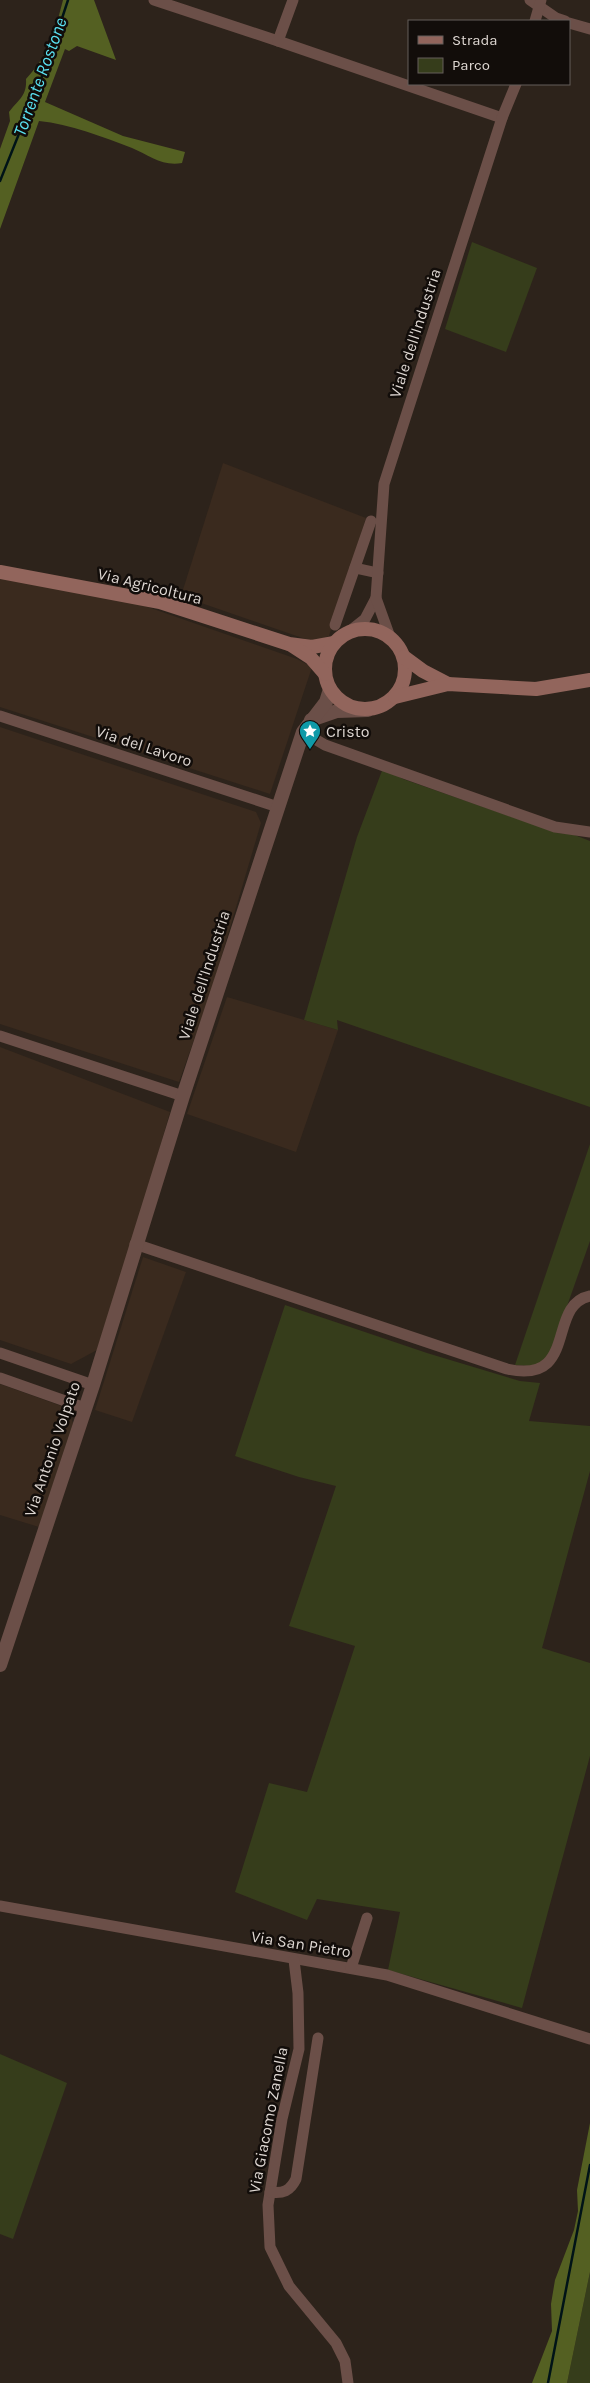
<svg xmlns="http://www.w3.org/2000/svg" width="590" height="2383" font-family="Karla,sans-serif">
<style>
.built{fill:#3a2a1e}
.green{fill:#363d1b}
.forest{fill:#546022}
.lines{fill:none;stroke-linecap:round;stroke-linejoin:round}
.stream{stroke:#001317;stroke-width:2.5}
.minor{stroke:#6b4f48;stroke-width:11}
.tertiary{stroke:#6b4f48;stroke-width:14}
.secondary{stroke:#92655c;stroke-width:14}
.labels{text-anchor:middle;dominant-baseline:central;stroke-width:5;stroke-linejoin:round;paint-order:stroke}
.street-label{font-size:16px;fill:#ded7d2;stroke:#120d0a}
.poi-label{font-size:16px;fill:#ded7d2;stroke:#120d0a;text-anchor:start}
.water-label{font-size:18px;font-style:italic;fill:#5ae1f2;stroke:#120d0a}
</style>
<rect width="100%" height="100%" fill="#2d231b"/>
<!-- built -->
<g class="built">
<path d="M223,463L366,518L329,636L314,642L181,596Z"/>
<path d="M0,567L99,590L297,659L312,667L270,794L0,707Z"/>
<path d="M0,727L256,812L261,823L211,992L179,1082L0,1024Z"/>
<path d="M227,997L338,1030L296,1152L187,1114Z"/>
<path d="M0,1047L170,1112L148,1189L97,1350L71,1364L0,1340Z"/>
<path d="M143,1257L186,1272L132,1422L95,1410Z"/>
<path d="M0,1384L67,1408L73,1423L39,1527L0,1515Z"/>
</g>
<!-- green -->
<g class="green">
<path d="M472,242L537,268L506,352L445,329Z"/>
<path d="M383,768L403,779L558,833L572,834L590,841V1107L337,1020L338,1030L304,1020L357,837Z"/>
<path d="M590,1144V1241L548,1360L542,1367L515,1365Z"/>
<path d="M285,1305L427,1353L520,1381L540,1383L529,1421L590,1426V1471L542,1648L590,1663V1756L522,2008L388,1970L400,1912L317,1899L307,1920L235,1892L269,1783L307,1792L355,1646L289,1626L336,1486L299,1477L235,1456Z"/>
<path d="M0,2054L67,2083L13,2239L0,2234Z"/>
<path d="M590,2272V2383H567Z"/>
</g>
<!-- forest -->
<g class="forest">
<path d="M63,0H94L116,60L77,46L69,51L65,49L45,102L123,136L185,152L182,163C163,167 149,155 132,148C103,137 70,124 39,121L0,229V149L10,121L9,112C19,99 27,96 26,79C51,52 54,34 63,0Z"/>
<path d="M590,2123V2272L567,2383H532L552,2331L551,2304L555,2280L574,2230L578,2211L577,2190Z"/>
</g>
<g class="lines">
<!-- stream -->
<g class="stream">
<path d="M0,181L47,64L68,0"/>
<path d="M548,2383L590,2165"/>
</g>
<!-- minor -->
<g class="minor">
<path d="M154,0L278,41"/>
<path d="M293,0L278,41L502,118"/>
<path d="M530,0L556,18L565,21"/>
<path d="M535,21L541,0"/>
<path d="M569,23L590,29"/>
<path d="M355,568L378,573"/>
<path d="M335,625L371,521"/>
<path d="M346,634L365,619L376,598"/>
<path d="M390,637L376,598L384,484L502,118L516,84"/>
<path d="M0,716L278,807"/>
<path d="M303,732L325,745L555,827L590,832"/>
<path d="M0,1036L183,1096"/>
<path d="M135,1244L507,1369C579,1385 546,1305 590,1296"/>
<path d="M0,1353L93,1385"/>
<path d="M0,1378L85,1408"/>
<path d="M0,1906L387,1975L590,2039"/>
<path d="M294,1960L298,1993L299,2049L282,2119L268,2205L270,2247L289,2286L336,2343L345,2361L348,2383"/>
<path d="M351,1968L367,1918"/>
<path d="M270,2192C283,2194 290,2191 296,2179L318,2038"/>
</g>
<!-- tertiary -->
<g class="tertiary">
<path d="M311,720L337,711L368,710"/>
<path d="M0,1665L93,1385L183,1096L303,732L326,702L330,689"/>
</g>
<!-- secondary -->
<g class="secondary">
<path d="M0,572L160,602L289,644L312,647L334,643"/>
<circle cx="365" cy="669" r="40"/>
<path d="M291,645L311,658L325,674"/>
<path d="M404,657L423,671L448,684"/>
<path d="M395,697L448,684L536,689L590,680"/>
</g>
</g>
<!-- icons -->
<defs>
<g id="sight-pin" transform="scale(1.125)"><path d="M0 17L-7.5 6A9.5 9.5 0 1 1 7.5 6Z" fill="#0f9aa8" stroke="#120d0a"/><path d="M0-6L1.8-2.2L6-1.7L2.9 1.2L3.7 5.4L0 3.3L-3.7 5.4L-2.9 1.2L-6-1.7L-1.8-2.2Z" fill="#fff"/></g>
</defs>
<g fill-rule="evenodd">
<use href="#sight-pin" x="310" y="731"/>
</g>
<g class="labels">
<!-- street labels -->
<g class="street-label">
<text transform="translate(415 333) rotate(-72)">Viale dell'Industria</text>
<text transform="translate(150 586) rotate(14)">Via Agricoltura</text>
<text transform="translate(144 746) rotate(18)">Via del Lavoro</text>
<text transform="translate(204 975) rotate(-72)">Viale dell'Industria</text>
<text transform="translate(52 1449) rotate(-71)">Via Antonio Volpato</text>
<text transform="translate(301 1944) rotate(9)">Via San Pietro</text>
<text transform="translate(268 2120) rotate(-79)">Via Giacomo Zanella</text>
</g>
<!-- poi labels -->
<g class="poi-label">
<text x="326" y="731">Cristo</text>
</g>
<!-- water labels -->
<g class="water-label">
<text transform="translate(40 77) rotate(-70)">Torrente Rostone</text>
</g>
</g>
<!-- legend -->
<rect x="408" y="20" width="162" height="65" fill="#120d0a" stroke="#645e5a"/>
<rect x="418" y="36" width="25" height="8" fill="#92655c" stroke="#645e5a"/>
<text x="452" y="45" font-size="15" fill="#ded7d2">Strada</text>
<rect x="418" y="58" width="25" height="15" fill="#363d1b" stroke="#645e5a"/>
<text x="452" y="70" font-size="15" fill="#ded7d2">Parco</text>
</svg>
